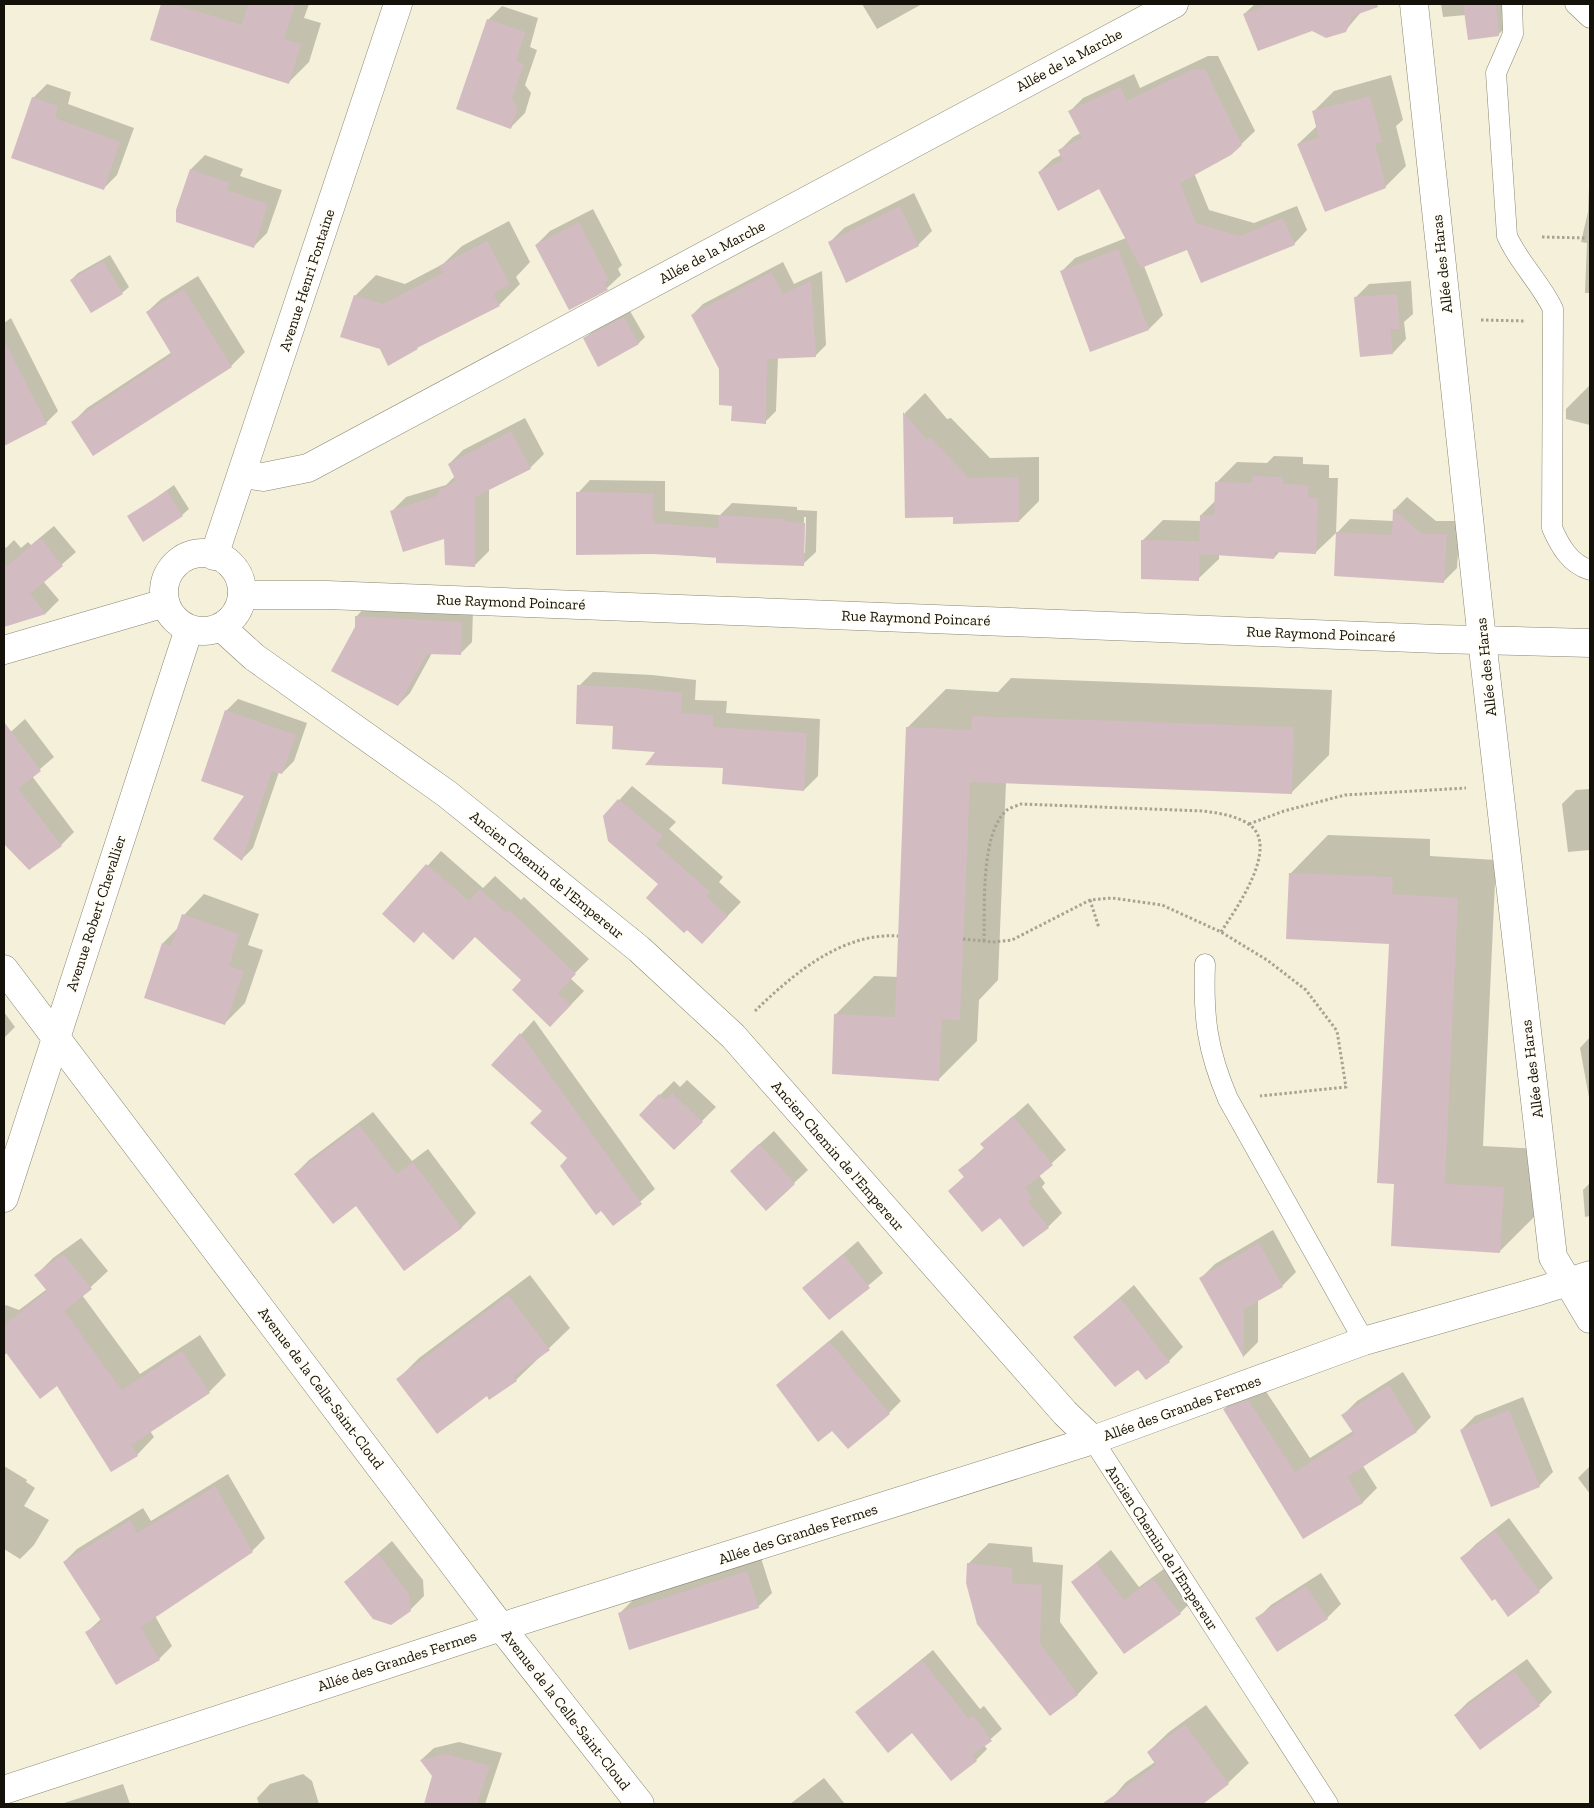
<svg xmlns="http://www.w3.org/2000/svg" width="1594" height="1808" font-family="'Zilla Slab',serif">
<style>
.shadow{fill:#0003;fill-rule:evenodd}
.building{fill:#d3bbc2}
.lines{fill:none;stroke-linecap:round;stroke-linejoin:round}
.lane-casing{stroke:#8a8672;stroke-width:21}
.street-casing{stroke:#8a8672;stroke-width:29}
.secondary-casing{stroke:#8a8672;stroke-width:29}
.path{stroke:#a6a392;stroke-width:3;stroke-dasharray:2.5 2.5;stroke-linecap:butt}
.lane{stroke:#fff;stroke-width:20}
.street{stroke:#fff;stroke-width:28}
.secondary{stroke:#fff;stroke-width:28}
.labels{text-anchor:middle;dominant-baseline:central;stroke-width:4;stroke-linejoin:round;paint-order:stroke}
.street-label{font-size:15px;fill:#13110a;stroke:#fffdf4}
</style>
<rect width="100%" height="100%" fill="#f4f0da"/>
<!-- shadow -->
<g class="shadow">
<path d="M162,4H309L304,18L321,23L309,62L288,83L151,39Z"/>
<path d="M862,4H922L877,29Z"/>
<path d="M1255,4H1379L1362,11L1345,31L1312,30L1244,14Z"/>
<path d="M1441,4H1512L1513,19L1499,34L1469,38L1466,15L1443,17Z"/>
<path d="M502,6L538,18L530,47L537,50L525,85L531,93L525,113L511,127L488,20Z"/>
<path d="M1208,56H1218L1255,131L1231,154L1194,173L1209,210L1254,223L1297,206L1307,230L1294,244L1188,248L1144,266L1163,315L1149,329L1061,272L1075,258L1126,238L1100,187L1039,172L1053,159L1061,155L1059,151L1073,137L1081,133L1070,111L1083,98L1134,74L1140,88Z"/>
<path d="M1391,75L1403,120L1396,126L1406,166L1385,187L1298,144L1317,126L1313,112L1334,91Z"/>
<path d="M47,84L71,92L68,104L134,128L117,175L103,189L33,98Z"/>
<path d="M205,155L243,169L240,176L282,190L267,233L253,247L177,210L191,169Z"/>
<path d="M1590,164V293H1585L1587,243L1581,242L1588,212Z"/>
<path d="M914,193L932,231L918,245L830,242L844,228Z"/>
<path d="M593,209L622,265L618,269L621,275L607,288L570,309L536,245L550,231Z"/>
<path d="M509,221L530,262L516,277L520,284L499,305L421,344L388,364L355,296L376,275L405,284L443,264L462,246Z"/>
<path d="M110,255L129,287L122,293L71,280L78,273Z"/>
<path d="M783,262L794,284L822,271L826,345L815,356L778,357L776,411L765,422L733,404L720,368L692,315L703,304Z"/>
<path d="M198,276L245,352L231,366L93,454L73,422L87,408L172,352L147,312L161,299Z"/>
<path d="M1411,281L1413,314L1404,322L1406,339L1393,353L1356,297L1369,284Z"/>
<path d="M630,311L645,337L639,343L585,338L592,332Z"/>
<path d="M11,318L58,411L46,423L7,443L4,436V323Z"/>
<path d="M1590,385V425L1566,419V409Z"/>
<path d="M925,393L947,419L951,418L990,458L1039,457V501L1019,521L954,516L906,517L905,413Z"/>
<path d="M525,418L544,454L530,468L489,489V551L475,565L445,538L392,511L406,497L446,485L455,476L449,464L463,450Z"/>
<path d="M1274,456L1303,457V464L1329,465V478H1338L1336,533L1315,553L1280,551L1274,558L1219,554V559L1198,579L1143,540L1163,520L1201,521V515L1216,500V483L1237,462L1267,463Z"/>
<path d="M590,480L665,481V511L720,515L732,503L797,507V510L817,511L816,552L803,564L652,553L578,493ZM804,517H806L805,553H803Z"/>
<path d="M174,485L189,509L182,515L129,517Z"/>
<path d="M1407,497L1436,521H1460L1457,568L1444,581L1337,533L1350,519L1393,521L1394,510Z"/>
<path d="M54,526L76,552L43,581L59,600L46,613L11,624L4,615V546L6,548L14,540L21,548L28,542L31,545Z"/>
<path d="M368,604L473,610L472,642L460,654L432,653L410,693L398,705L356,628V617Z"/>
<path d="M593,672L652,675L696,680L695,700L727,701L726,713L820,719L818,776L804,790L725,767L614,725L579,686Z"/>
<path d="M1011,678L1332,690L1329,755L1291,793L1006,782L998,980L979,1000L977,1041L938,1080L835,1015L874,976L898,977L908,727L946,689L998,692Z"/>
<path d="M238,699L307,723L294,761L282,773L279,772L253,848L242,859L246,796L226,711Z"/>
<path d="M25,719L54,757L32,776L74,832L61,845L29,869L4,842V738Z"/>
<path d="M632,786L676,822L669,829L723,877L719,882L741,902L716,928L604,817Z"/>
<path d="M1590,789V850L1568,852L1562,804L1576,790Z"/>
<path d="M1328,835L1430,839V856L1496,860L1483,1146L1542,1149L1538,1213L1500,1251L1396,1182L1390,943L1290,874Z"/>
<path d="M441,851L483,888L495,876L521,900L524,897L589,959L570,978L584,991L564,1012L523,980L475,935L424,931L414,941L384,914Z"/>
<path d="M204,894L259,914L248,945L263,950L245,1003L225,1023L163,943L179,927L184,915Z"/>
<path d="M4,1012L15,1027L4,1038Z"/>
<path d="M534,1020L655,1189L614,1224L569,1158L544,1111L493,1065Z"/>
<path d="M1590,1037V1103L1580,1048Z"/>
<path d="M687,1080L716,1107L674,1149L640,1115L674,1081L680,1087Z"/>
<path d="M1028,1103L1066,1150L1039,1175L1045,1183L1042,1187L1062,1213L1048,1227L1023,1245L1000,1216L949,1191L965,1176L960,1170L985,1147L982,1144Z"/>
<path d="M373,1112L412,1161L428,1149L476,1213L462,1227L405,1270L356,1204L295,1174L309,1160Z"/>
<path d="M774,1131L808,1170L794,1183L745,1157Z"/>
<path d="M1590,1183V1216L1585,1217L1583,1190Z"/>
<path d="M1273,1230L1296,1272L1282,1286L1258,1300V1342L1244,1356L1201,1278L1215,1264Z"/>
<path d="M81,1238L108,1271L82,1295L140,1374L200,1335L226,1375L209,1392L150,1431L154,1437L137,1455L112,1470L57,1384L7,1353L4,1355V1307L6,1305L19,1310L47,1289L36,1275L53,1258Z"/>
<path d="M858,1241L883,1273L829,1319L804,1288Z"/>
<path d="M530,1275L570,1328L516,1380L490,1398L487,1394L398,1379L419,1358Z"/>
<path d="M1134,1285L1183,1347L1169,1361L1138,1368L1075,1337Z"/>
<path d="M842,1330L901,1401L889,1413L778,1385Z"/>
<path d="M1403,1372L1431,1417L1417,1431L1363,1466L1377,1488L1363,1502L1304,1537L1224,1409L1238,1396L1263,1387L1310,1458L1353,1431L1343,1415L1357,1401Z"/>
<path d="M1523,1397L1553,1472L1539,1486L1461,1430L1475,1416Z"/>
<path d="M4,1466L27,1480L26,1482L35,1488L24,1506L49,1520L34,1545L20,1559L4,1549Z"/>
<path d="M1590,1466V1494L1578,1478Z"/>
<path d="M228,1474L265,1538L252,1551L155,1616L172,1646L159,1659L116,1683L86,1633L101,1619L64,1562L77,1549L143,1508L151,1521Z"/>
<path d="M1509,1518L1553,1578L1539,1591L1462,1558L1476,1544Z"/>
<path d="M392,1541L423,1580L424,1596L410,1610L345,1582Z"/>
<path d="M989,1543L1032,1547L1033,1562L1063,1565L1060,1622L1098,1673L1078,1694L1050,1715L968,1564Z"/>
<path d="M1111,1550L1139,1587L1168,1566L1194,1599L1180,1613L1124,1652L1073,1582Z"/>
<path d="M761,1558L772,1593L758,1607L619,1614L633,1600Z"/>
<path d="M1321,1573L1341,1604L1327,1618L1257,1619L1271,1605Z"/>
<path d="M933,1650L980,1709L984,1706L1002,1729L984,1745L987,1749L976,1760L951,1779L912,1731L857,1712Z"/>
<path d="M1527,1659L1552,1692L1539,1705L1455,1715L1468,1702Z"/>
<path d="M1206,1705L1249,1763L1228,1783L1200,1804H1186L1184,1801L1179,1804H1107L1126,1782L1155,1762L1148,1752L1169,1732Z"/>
<path d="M459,1742L502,1753L485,1804H425L434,1776L421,1760L434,1748Z"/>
<path d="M303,1774L312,1781L319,1804H259L257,1798L270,1784Z"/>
<path d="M824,1778L845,1804H790Z"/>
<path d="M123,1784L130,1804H61Z"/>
</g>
<!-- building -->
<g class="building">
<path d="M161,4H174L242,25L248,4H295L284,39L301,44L289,84L150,40Z"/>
<path d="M1256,4H1377L1378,7L1353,16L1346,32L1326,38L1312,31L1258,51L1243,14L1263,7Z"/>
<path d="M1463,4H1496L1499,36L1468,40Z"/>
<path d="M487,19L525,32L516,61L524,64L512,99L518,108L511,129L456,109Z"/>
<path d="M1193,69H1205L1242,145L1231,155L1180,183L1196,223L1240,236L1283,218L1295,245L1201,283L1187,250L1141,268L1099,189L1058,211L1038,172L1063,160L1058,150L1082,138L1068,111L1120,87L1127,101Z"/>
<path d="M1370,96L1382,142L1375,144L1386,188L1325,212L1297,144L1319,138L1312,111Z"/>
<path d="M32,97L58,106L55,118L120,142L104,190L11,158Z"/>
<path d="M190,169L230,183L227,190L268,204L254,248L176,222V210Z"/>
<path d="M900,206L919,246L846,283L828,242Z"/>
<path d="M579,222L609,280L604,283L608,290L569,310L535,245Z"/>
<path d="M487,241L510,284L493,294L500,306L417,348L418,349L388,366L380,349L340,337L354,295L383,304L443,273L439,266Z"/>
<path d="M1118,249L1149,330L1090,352L1060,271Z"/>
<path d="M103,261L123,294L91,313L70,280Z"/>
<path d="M771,272L783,294L811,281L816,357L767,359L766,424L731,421L732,406L719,405V369L691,315Z"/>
<path d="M184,289L232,367L93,456L71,422L172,355L146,312Z"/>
<path d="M1397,294L1400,329H1390L1393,354L1360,357L1354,297Z"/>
<path d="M624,317L639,344L598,367L583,338Z"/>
<path d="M4,340L47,424L4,446Z"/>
<path d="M903,412L926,439L931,438L969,478L1019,477V522L953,524V517L905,518Z"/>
<path d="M511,431L531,469L475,497V567L445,565L444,539L403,552L390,511L437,496L439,490L456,481L448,464Z"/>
<path d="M1252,476L1283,477V484L1309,485L1308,498H1318L1316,554L1274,552V559L1199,554V581L1141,579V540L1199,541V549L1200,515H1214L1215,482L1252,483Z"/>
<path d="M167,491L183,516L143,542L127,516Z"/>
<path d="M576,492L653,493V523L718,528V515L785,519V522L805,523L804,566L716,563V557L652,554L576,555Z"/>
<path d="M1393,509L1422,534H1447L1444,583L1334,576L1336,532L1392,535Z"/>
<path d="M40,538L63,566L30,594L46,614L4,627V562L7,566Z"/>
<path d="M355,616L462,622L461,655L427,654L398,706L331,671L355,627Z"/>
<path d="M577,685L637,688L682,693L681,713L713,715V727L807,733L804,791L722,784L723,768L645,765L655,752L612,749L613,726L576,724Z"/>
<path d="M225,710L296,735L282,774L272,771L242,861L213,839L244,796L201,781Z"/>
<path d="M972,716L1294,727L1292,794L970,782L960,1020L942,1019L939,1081L832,1074L834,1014L895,1017L906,727L971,730Z"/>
<path d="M4,722L41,771L18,789L62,846L29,870L4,844Z"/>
<path d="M618,799L663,836L656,844L710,892L706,896L728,916L702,944L687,930L684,933L646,898L658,884L608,841L603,816Z"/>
<path d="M426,864L469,901L480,889L506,913L509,910L576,974L557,993L571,1005L550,1027L512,990L521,980L475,937L453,960L423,932L414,943L382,914Z"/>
<path d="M1289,873L1393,877L1392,894L1458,898L1445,1184L1504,1187L1500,1253L1391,1246L1394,1184L1377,1183L1389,944L1286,939Z"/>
<path d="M182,914L239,934L229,966L244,971L225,1025L144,998L162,943L171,946Z"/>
<path d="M520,1033L642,1204L613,1226L601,1211L596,1215L560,1166L567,1158L530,1123L542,1111L491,1065Z"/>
<path d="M672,1093L703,1122L674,1150L639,1115L659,1094L665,1100Z"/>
<path d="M1013,1116L1053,1165L1025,1188L1032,1198L1028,1201L1049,1228L1023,1247L1000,1218L982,1232L948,1191L964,1177L958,1170L985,1149L980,1144Z"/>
<path d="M359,1125L397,1174L413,1162L462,1228L404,1271L356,1206L333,1224L294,1174Z"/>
<path d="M759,1144L795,1184L766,1211L730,1171Z"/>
<path d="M1259,1243L1283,1287L1244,1309V1358L1199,1278Z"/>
<path d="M63,1254L92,1289L64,1311L122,1390L182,1351L210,1393L131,1445L138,1456L111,1472L57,1386L40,1399L4,1350V1325L47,1291L34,1275Z"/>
<path d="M843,1254L870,1288L829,1320L802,1288Z"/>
<path d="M508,1295L550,1350L514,1376L517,1381L489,1400L487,1396L437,1434L396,1379Z"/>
<path d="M1120,1298L1170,1362L1146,1380L1138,1370L1115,1387L1073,1337Z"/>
<path d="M829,1341L890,1414L848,1449L832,1431L818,1442L776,1385Z"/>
<path d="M1389,1385L1417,1432L1347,1477L1363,1503L1303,1539L1223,1409L1248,1400L1295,1472L1354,1434L1341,1415Z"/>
<path d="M1509,1410L1540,1487L1491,1507L1460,1430Z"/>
<path d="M215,1486L253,1552L141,1627L160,1660L116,1685L85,1632L102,1622L63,1562L130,1520L137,1533Z"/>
<path d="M1495,1531L1540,1592L1508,1617L1495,1599L1492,1601L1460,1558Z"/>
<path d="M378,1554L409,1594L411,1611L391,1625L373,1619L344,1582Z"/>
<path d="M967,1563L1012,1568V1583L1042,1585L1040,1643L1078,1695L1050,1716L977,1624L966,1583Z"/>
<path d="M1096,1563L1124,1600L1153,1579L1181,1614L1124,1654L1071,1582Z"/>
<path d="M747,1571L759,1608L629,1650L618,1613Z"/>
<path d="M1306,1586L1328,1619L1277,1652L1255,1618Z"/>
<path d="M922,1660L969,1719L973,1715L992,1741L972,1755L977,1761L951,1781L912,1733L888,1753L855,1712Z"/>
<path d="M1514,1671L1540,1706L1480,1750L1454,1715Z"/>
<path d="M1185,1724L1229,1784L1203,1804H1102L1156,1765L1147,1752Z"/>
<path d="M446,1754L490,1766L477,1804H424L432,1776L420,1760Z"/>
</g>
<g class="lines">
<!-- lane casing -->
<g class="lane-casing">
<g id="lane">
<path d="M1512,4L1513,34L1496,73L1507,236C1519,263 1540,282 1553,309L1552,528C1560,546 1570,564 1590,570"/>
<path d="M1575,4L1590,18"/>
<path d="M1205,964C1203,1017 1207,1050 1228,1099L1364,1341"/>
<path d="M1093,1440L1328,1804"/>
</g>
</g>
<!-- street casing -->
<g class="street-casing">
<g id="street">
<path d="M1414,4L1482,640L1553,1257L1590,1319"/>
<path d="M243,474L263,477L308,468L1174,4"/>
<circle cx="203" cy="592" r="39"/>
<path d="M214,556L398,4"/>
<path d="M242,595H327L1438,639L1590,643"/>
<path d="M221,627L254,657L447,794L639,949L733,1036L1065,1413L1093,1440"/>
<path d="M4,650L165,603"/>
<path d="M4,1198L189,629"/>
<path d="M4,1790L501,1627L1093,1440L1364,1341L1539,1291L1590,1275"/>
</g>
</g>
<!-- secondary casing -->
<g class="secondary-casing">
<path id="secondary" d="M4,969L501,1627L640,1804"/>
</g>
<!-- path -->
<g class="path">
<path d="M1542,237L1586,238"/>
<path d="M1481,320L1525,321"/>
<path d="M1249,824L1284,811L1345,795L1466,788"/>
<path d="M1090,900L1099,928"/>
<path d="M963,939L992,942L1012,940L1090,900L1112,898L1162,905L1221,932L1267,960L1306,990L1337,1031L1346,1087L1260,1096"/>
<path d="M984,941C985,908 980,833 1007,810C1011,807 1017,806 1021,804L1203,811C1218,813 1233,815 1247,823C1283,844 1235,910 1221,932"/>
<path d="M755,1011C792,975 842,932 898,936"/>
</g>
<!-- lane -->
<use href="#lane" class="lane"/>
<!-- street -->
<use href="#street" class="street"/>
<!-- secondary -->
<use href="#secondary" class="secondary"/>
</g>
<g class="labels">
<!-- street labels -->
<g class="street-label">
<text transform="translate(1069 60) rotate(-28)">Allée de la Marche</text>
<text transform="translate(712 252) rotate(-28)">Allée de la Marche</text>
<text transform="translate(1442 264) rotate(-96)">Allée des Haras</text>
<text transform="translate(307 280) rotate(-72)">Avenue Henri Fontaine</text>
<text transform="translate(511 602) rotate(2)">Rue Raymond Poincaré</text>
<text transform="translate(916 618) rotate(2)">Rue Raymond Poincaré</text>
<text transform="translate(1321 634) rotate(2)">Rue Raymond Poincaré</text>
<text transform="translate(1486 667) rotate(-96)">Allée des Haras</text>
<text transform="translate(547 875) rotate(39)">Ancien Chemin de l'Empereur</text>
<text transform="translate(96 913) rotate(-72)">Avenue Robert Chevallier</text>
<text transform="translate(1532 1069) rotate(-97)">Allée des Haras</text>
<text transform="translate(838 1156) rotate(49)">Ancien Chemin de l'Empereur</text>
<text transform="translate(321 1388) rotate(53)">Avenue de la Celle-Saint-Cloud</text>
<text transform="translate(1182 1408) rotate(-20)">Allée des Grandes Fermes</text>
<text transform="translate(798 1534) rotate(-18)">Allée des Grandes Fermes</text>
<text transform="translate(1162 1548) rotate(57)">Ancien Chemin de l'Empereur</text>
<text transform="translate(397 1661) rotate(-18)">Allée des Grandes Fermes</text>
<text transform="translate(566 1710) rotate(52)">Avenue de la Celle-Saint-Cloud</text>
</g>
</g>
<!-- border -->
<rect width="1594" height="1808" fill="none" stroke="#13110a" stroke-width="10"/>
</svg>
